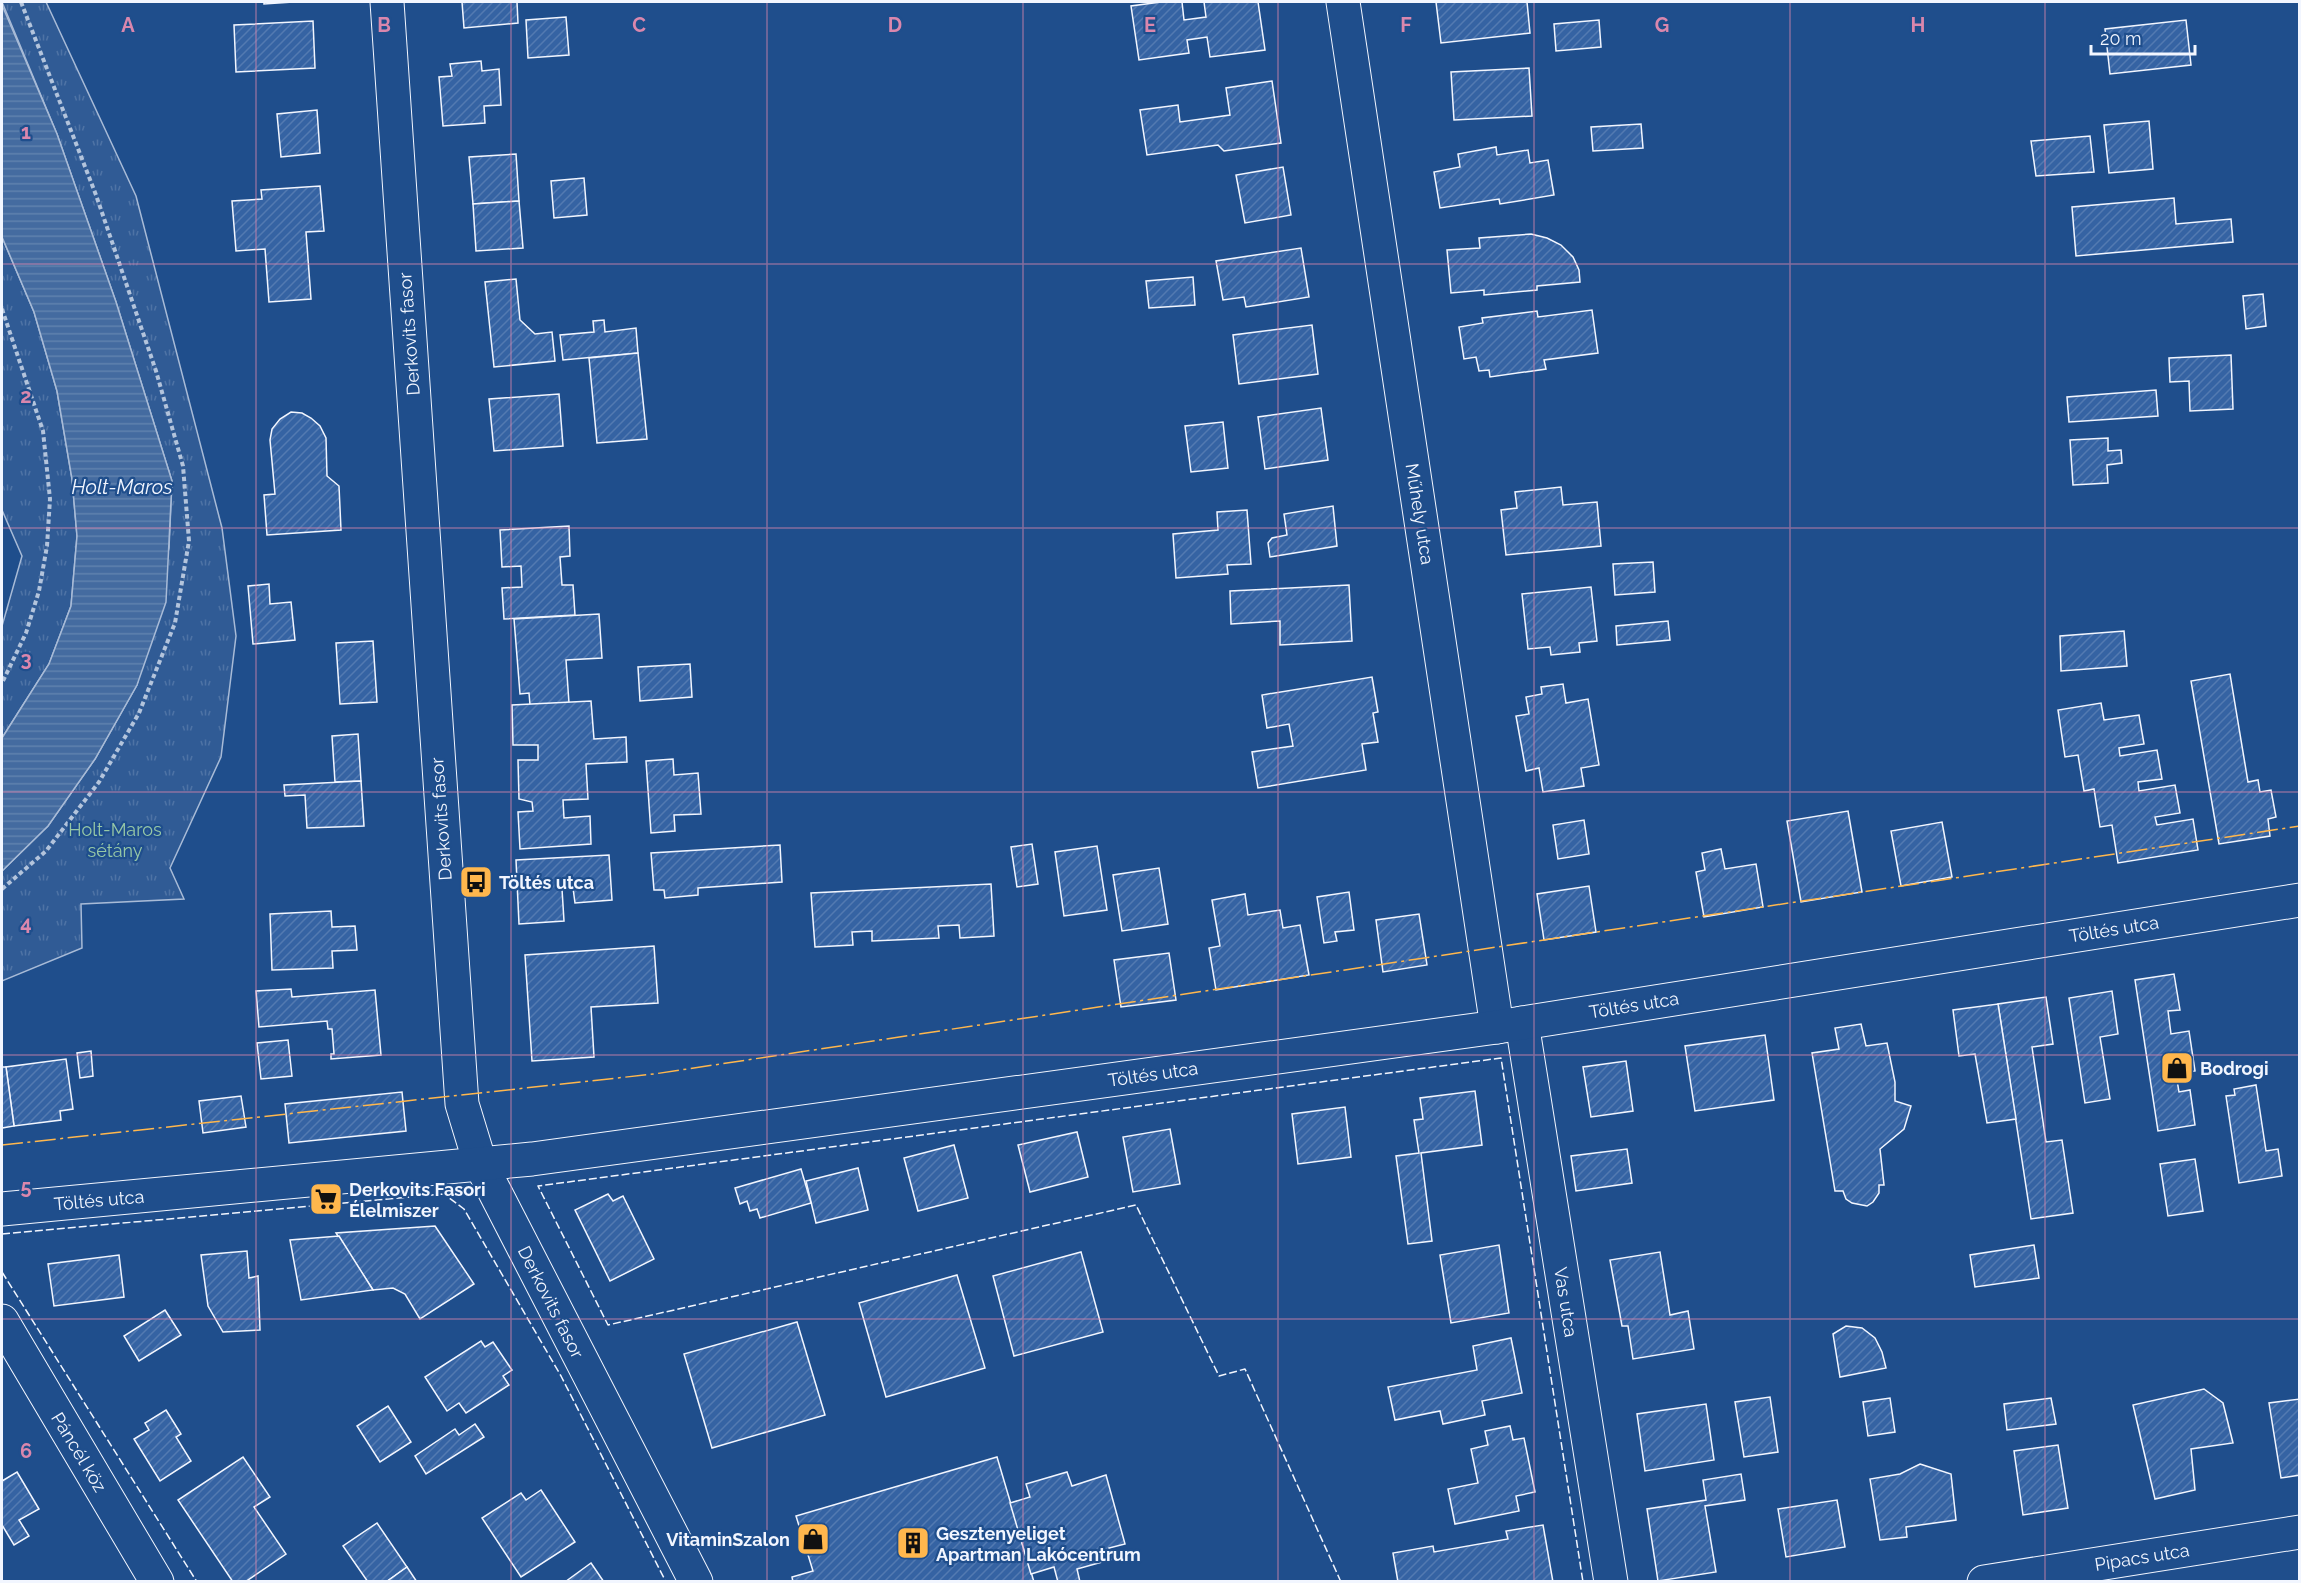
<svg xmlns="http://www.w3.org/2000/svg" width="2301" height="1583" font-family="Raleway,sans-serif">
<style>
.park{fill:url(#park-tufts);stroke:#a8bbd7;stroke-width:1.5}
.water{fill:url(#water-rules);stroke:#a8bbd7;stroke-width:1.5}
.building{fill:url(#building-hatch);stroke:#f2f6ff;stroke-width:1.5}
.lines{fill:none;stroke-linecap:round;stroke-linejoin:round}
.minor-casing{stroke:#f2f6ff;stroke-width:35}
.path{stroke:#b3c4dc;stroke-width:4;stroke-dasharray:4.5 3;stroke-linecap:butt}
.minor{stroke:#1f4e8c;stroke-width:33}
.fence{stroke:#f2f6ff;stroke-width:1.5;stroke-dasharray:8 3;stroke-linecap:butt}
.power{stroke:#ffb74d;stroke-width:1.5;stroke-dasharray:21 4.5 3 4.5;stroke-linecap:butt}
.grid{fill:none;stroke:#da87ad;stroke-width:1.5;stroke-opacity:0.55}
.labels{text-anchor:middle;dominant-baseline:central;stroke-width:4.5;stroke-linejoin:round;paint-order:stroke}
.street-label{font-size:18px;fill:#f2f6ff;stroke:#1f4e8c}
.park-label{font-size:18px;fill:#97c8a6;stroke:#1f4e8c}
.poi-label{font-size:18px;font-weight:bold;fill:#f2f6ff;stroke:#1f4e8c;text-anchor:start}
.water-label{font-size:20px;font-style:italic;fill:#f2f6ff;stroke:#1f4e8c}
.grid-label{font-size:20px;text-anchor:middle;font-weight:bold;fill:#da87ad;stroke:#1f4e8c;stroke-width:4.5;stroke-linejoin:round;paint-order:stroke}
</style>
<defs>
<pattern id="park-tufts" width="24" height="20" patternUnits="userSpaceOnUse" patternTransform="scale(1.5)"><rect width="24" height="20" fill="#305b95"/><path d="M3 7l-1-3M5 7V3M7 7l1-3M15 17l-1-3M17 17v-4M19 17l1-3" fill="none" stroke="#4e73a5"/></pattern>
<pattern id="water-rules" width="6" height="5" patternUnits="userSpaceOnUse" patternTransform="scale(1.5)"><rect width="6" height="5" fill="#446ba0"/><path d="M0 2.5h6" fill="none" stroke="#5f81ae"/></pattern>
<pattern id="building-hatch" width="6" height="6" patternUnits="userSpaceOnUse" patternTransform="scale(1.5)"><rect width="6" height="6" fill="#3563a3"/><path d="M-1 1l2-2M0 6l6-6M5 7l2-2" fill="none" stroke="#537ab1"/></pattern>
</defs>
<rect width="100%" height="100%" fill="#1f4e8c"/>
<!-- park -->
<g class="park">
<path d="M2,2H46L136,196L222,528L236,636L221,757L170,868L184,899L81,904L82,948L2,981V871L48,826L95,759L137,685L169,548L172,481L116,302L57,134Z"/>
<path d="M2,237L34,312L57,391L72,479L77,536L71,606L49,664L2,738V626L22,556L2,510Z"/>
</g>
<!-- water -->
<path class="water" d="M2,5L57,134L116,302L172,481L166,602L137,685L95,759L48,826L2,871V738L49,664L71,606L77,536L72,479L57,391L34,312L2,237Z"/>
<!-- building -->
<g class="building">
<path d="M264,2H293L264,4Z"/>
<path d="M462,2H517L518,23L464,28Z"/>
<path d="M1161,2H1182L1184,20L1206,17L1204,2H1258L1265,50L1210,57L1207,37L1187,40L1189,53L1139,60L1131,6Z"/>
<path d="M1436,2H1527L1530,33L1441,43Z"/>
<path d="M566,17L569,55L528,58L526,20Z"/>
<path d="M1599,20L1601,47L1556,51L1554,24Z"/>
<path d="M2186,20L2191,65L2110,74L2105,29Z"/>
<path d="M313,21L315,68L236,72L234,25Z"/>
<path d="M481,61L482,71L499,69L501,105L484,106L485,123L443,126L439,77L452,76L450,64Z"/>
<path d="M1529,68L1532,116L1454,120L1451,72Z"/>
<path d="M1272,81L1281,143L1224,151L1218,145L1147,155L1140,110L1178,105L1180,122L1230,115L1226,88Z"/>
<path d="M317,110L320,153L281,157L277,114Z"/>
<path d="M2149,121L2153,169L2109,173L2104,125Z"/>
<path d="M1641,124L1643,148L1593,151L1591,127Z"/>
<path d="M2090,136L2094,172L2036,176L2031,141Z"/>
<path d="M1496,147L1497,155L1528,150L1530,163L1548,160L1554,195L1500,204L1499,199L1440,208L1434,172L1460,167L1458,154Z"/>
<path d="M516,154L519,201L473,204L469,157Z"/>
<path d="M1283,167L1291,215L1245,223L1236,175Z"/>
<path d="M584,178L587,215L554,218L551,181Z"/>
<path d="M320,186L324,231L306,232L311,299L269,302L265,249L236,251L232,201L262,199L261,190Z"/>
<path d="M2174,198L2176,224L2231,219L2233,242L2076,256L2072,207Z"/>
<path d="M519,201L523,248L476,251L473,204Z"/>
<path d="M1531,234L1547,238L1561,245L1573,257L1579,270L1580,282L1537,286V290L1484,295V290L1451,293L1447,250L1480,248L1479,238Z"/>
<path d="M1301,248L1309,297L1246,307L1244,297L1223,300L1216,261Z"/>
<path d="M1193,277L1195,305L1149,308L1146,281Z"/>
<path d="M516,279L520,320L535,334L552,332L555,361L494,367L485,282Z"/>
<path d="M2263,294L2266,326L2246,329L2243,296Z"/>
<path d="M1592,310L1598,353L1544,360L1546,369L1490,377L1489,370L1479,371L1476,357L1464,359L1459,327L1483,323L1482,318L1537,311L1538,317Z"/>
<path d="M604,320L605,332L636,328L638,353L563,360L560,335L594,332L593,321Z"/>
<path d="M1312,325L1318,374L1239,384L1233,335Z"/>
<path d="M638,353L647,439L597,443L589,358Z"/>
<path d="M2231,355L2233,409L2190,411L2189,381L2170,382L2169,358Z"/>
<path d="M2156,390L2158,416L2069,422L2067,397Z"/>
<path d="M559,394L563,446L494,451L489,399Z"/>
<path d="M1321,408L1328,460L1265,469L1258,417Z"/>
<path d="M291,412L302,413L311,418L320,426L326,438L327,476L339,486L341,530L267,535L264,495L275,494L270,440L272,429L280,419Z"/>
<path d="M1223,422L1228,468L1191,472L1185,426Z"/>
<path d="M2108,438V451L2121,450L2122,463L2107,465L2108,483L2073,485L2070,440Z"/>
<path d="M1561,487L1563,505L1597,502L1601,546L1506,555L1501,510L1517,508L1515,492Z"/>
<path d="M1333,506L1337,546L1270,557L1268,543L1272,538L1287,535L1284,514Z"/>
<path d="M1247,510L1251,564L1227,565L1228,574L1176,578L1173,534L1218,530L1217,512Z"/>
<path d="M569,526L570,556L560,557L562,585H573L575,615L504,619L502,588L522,587L521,566L502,567L500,530Z"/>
<path d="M1653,562L1655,592L1615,595L1613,564Z"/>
<path d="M269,584L270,604L291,602L295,640L253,644L248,586Z"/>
<path d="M1349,585L1352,641L1280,645V621L1231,624L1230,591Z"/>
<path d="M1591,587L1597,641L1579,643L1580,652L1551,655L1550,647L1528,649L1522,594Z"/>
<path d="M599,614L602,658L566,660L569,703L530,705L529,693L520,694L514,619Z"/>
<path d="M1668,621L1670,640L1617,645L1616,626Z"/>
<path d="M2124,631L2127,666L2061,671L2060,636Z"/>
<path d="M373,641L377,702L340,704L336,643Z"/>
<path d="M690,664L692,697L640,701L638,667Z"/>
<path d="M2230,674L2248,782L2258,780L2260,792L2271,790L2276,817L2268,819L2270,836L2219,844L2191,681Z"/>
<path d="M1372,677L1378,712L1373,713L1378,742L1362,744L1366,770L1258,788L1252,752L1293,746L1289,724L1267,728L1262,695Z"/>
<path d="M1563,684L1566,703L1588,699L1599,765L1581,768L1584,786L1543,792L1539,768L1526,771L1516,716L1529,714L1526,697L1542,694L1541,687Z"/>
<path d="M591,701L594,739L626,737L627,762L586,764L588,799L563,800L564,818L590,816L591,844L520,849L518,812L533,811L532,802L519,799L518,760H538V745H513L512,705Z"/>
<path d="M2101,703L2104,720L2139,715L2144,744L2119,748L2120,756L2157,750L2162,779L2138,782L2139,791L2175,785L2180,813L2155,817L2157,825L2193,819L2198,850L2118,863L2112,825L2100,827L2094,789L2084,791L2078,755L2065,757L2058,710Z"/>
<path d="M358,734L361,781L335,782L332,736Z"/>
<path d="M673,759L674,775L698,773L701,814L674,815L675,831L651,833L646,761Z"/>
<path d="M361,781L364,826L307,828L305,795L285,796L284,785Z"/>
<path d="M1848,811L1862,892L1801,902L1787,821Z"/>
<path d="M1584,820L1589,854L1558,859L1553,825Z"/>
<path d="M1942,822L1952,877L1901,886L1891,831Z"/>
<path d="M1032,844L1038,884L1017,887L1011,847Z"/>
<path d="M780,845L782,882L698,888V895L665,898L664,890H654L651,853Z"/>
<path d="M1097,846L1107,910L1064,916L1055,852Z"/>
<path d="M1721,849L1725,869L1756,864L1763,907L1704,917L1696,872L1705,870L1702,853Z"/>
<path d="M609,855L612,900L575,903L573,888L562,889L564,921L519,924L516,860Z"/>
<path d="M1159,868L1168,924L1122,931L1113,875Z"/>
<path d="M991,884L994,936L960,938L959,925L938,926L939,938L872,941V931L852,932L853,945L815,947L811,893Z"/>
<path d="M1589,886L1596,932L1544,940L1537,894Z"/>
<path d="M1349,892L1354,930L1335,932L1337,941L1324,943L1317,897Z"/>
<path d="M1245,894L1248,915L1280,910L1283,928L1300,925L1309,975L1216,990L1209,948L1220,946L1212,900Z"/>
<path d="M331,911L332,927L355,926L357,950L332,951L333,968L272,970L270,914Z"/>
<path d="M1419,914L1427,965L1383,972L1376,920Z"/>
<path d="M654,946L658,1003L591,1007L594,1057L532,1061L525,955Z"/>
<path d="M1169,953L1176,1000L1121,1007L1114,960Z"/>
<path d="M2174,974L2180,1010L2168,1011L2171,1034L2189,1031L2195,1071L2176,1074L2179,1092L2190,1090L2195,1125L2158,1131L2135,980Z"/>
<path d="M291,989L292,997L375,990L381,1055L331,1059V1054H334L332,1029H328L327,1021L259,1027L256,991Z"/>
<path d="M2112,991L2118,1034L2100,1037L2110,1099L2085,1103L2069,998Z"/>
<path d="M2046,997L2053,1044L2032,1047L2046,1142L2062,1140L2073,1213L2031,1219L1998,1004Z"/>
<path d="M1998,1004L2016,1119L1987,1123L1975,1054L1959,1056L1953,1010Z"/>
<path d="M1861,1024L1866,1046L1887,1043L1895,1082V1101L1911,1106L1904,1129L1880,1149L1884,1185H1879V1193L1873,1202L1867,1206L1852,1203L1846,1199L1843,1191H1835L1812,1053L1839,1049L1835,1028Z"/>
<path d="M1765,1035L1774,1100L1695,1111L1685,1046Z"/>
<path d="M288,1040L292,1076L261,1079L257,1043Z"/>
<path d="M91,1051L93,1076L80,1078L77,1053Z"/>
<path d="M66,1059L73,1109L60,1111L61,1120L14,1126L6,1067Z"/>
<path d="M1626,1061L1633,1111L1591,1117L1583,1067Z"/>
<path d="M2,1067H6L14,1126L2,1128Z"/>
<path d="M2256,1085L2266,1151L2278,1149L2282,1176L2239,1183L2226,1096L2235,1095L2234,1089Z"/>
<path d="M1475,1091L1482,1145L1421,1153L1432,1241L1408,1244L1396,1156L1419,1153L1414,1120L1423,1119L1420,1098Z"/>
<path d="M402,1092L406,1131L289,1143L285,1104Z"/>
<path d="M241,1096L246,1127L203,1133L199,1101Z"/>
<path d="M1345,1107L1351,1157L1298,1164L1292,1114Z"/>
<path d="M1170,1129L1180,1184L1133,1192L1123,1137Z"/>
<path d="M1077,1132L1088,1177L1030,1192L1018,1145Z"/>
<path d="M954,1145L968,1198L918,1211L904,1158Z"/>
<path d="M1627,1149L1632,1183L1576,1191L1571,1156Z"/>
<path d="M2195,1159L2203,1211L2168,1216L2160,1164Z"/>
<path d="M858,1168L868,1210L816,1223L806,1181Z"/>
<path d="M801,1169L811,1203L760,1218L757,1209L750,1211L747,1201L740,1204L735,1188Z"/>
<path d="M608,1194L613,1201L623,1196L654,1259L610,1281L575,1210Z"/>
<path d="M435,1226L474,1284L420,1319L405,1294L393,1288L373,1290L336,1233Z"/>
<path d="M339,1236L373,1290L301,1300L290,1240Z"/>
<path d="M1499,1245L1509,1313L1451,1323L1440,1255Z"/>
<path d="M2034,1245L2039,1278L1975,1287L1970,1255Z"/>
<path d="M247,1251L249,1278L258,1276L260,1330L223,1332L208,1306L201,1255Z"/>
<path d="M1081,1252L1103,1332L1014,1356L993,1276Z"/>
<path d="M1660,1252L1670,1315L1688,1311L1694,1349L1633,1359L1628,1326H1622L1610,1260Z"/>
<path d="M119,1255L124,1297L54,1306L48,1264Z"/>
<path d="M957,1275L985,1368L886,1397L859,1303Z"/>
<path d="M165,1310L181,1335L139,1361L124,1336Z"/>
<path d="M797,1322L825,1415L712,1448L684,1354Z"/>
<path d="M1846,1326L1862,1328L1875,1338L1882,1352L1886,1368L1840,1377L1833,1334Z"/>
<path d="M1511,1338L1522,1393L1482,1401L1485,1415L1443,1424L1440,1411L1395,1420L1388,1387L1477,1370L1473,1346Z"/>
<path d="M481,1341L485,1347L493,1342L512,1370L503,1376L509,1385L466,1413L459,1403L447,1411L425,1377Z"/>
<path d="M2204,1389L2223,1403L2233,1443L2191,1449L2195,1490L2155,1499L2133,1405Z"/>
<path d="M1770,1397L1778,1452L1744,1457L1735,1402Z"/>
<path d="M1890,1398L1895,1432L1868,1436L1863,1402Z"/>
<path d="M2051,1398L2056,1424L2007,1430L2004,1404Z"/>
<path d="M2300,1399V1475L2281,1478L2269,1403Z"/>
<path d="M1706,1404L1714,1460L1645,1471L1637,1414Z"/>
<path d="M388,1406L411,1442L380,1462L357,1426Z"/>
<path d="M166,1410L181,1434L176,1437L191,1461L160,1481L134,1439L149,1430L145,1423Z"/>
<path d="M475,1424L484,1437L426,1474L415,1456L455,1429L459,1435Z"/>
<path d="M1510,1426L1513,1440L1524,1438L1535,1492L1516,1496L1519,1511L1455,1524L1448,1489L1478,1483L1471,1449L1488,1445L1485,1431Z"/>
<path d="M2058,1445L2068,1508L2023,1515L2014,1451Z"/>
<path d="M243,1457L270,1497L254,1507L286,1554L245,1582H233L178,1500Z"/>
<path d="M997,1457L1034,1582H793L792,1577L813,1571L796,1516Z"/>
<path d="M1920,1464L1951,1474L1956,1520L1906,1527L1907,1537L1880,1540L1870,1479L1900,1474Z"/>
<path d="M17,1472L39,1509L19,1520L29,1536L14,1545L2,1525V1481Z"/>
<path d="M1067,1472L1072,1486L1106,1475L1125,1544L1109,1548L1113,1559L1077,1569L1080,1582H1058L1054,1567L1031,1574L1010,1503L1030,1497L1026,1484Z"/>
<path d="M1741,1474L1745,1500L1705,1506L1716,1572L1658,1581L1647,1509L1706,1500L1703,1480Z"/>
<path d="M541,1490L575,1542L521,1577L482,1518L521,1493L526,1500Z"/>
<path d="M1837,1500L1845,1547L1786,1557L1778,1509Z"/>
<path d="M377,1523L407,1567L386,1582H368L343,1546Z"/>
<path d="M1543,1525L1553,1582H1398L1393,1553L1433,1546L1434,1552L1508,1539L1506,1531Z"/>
<path d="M591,1563L604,1582H565Z"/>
<path d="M407,1567L417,1582H386Z"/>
</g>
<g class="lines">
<!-- minor casing -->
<g class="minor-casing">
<g id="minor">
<path d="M387,2L462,1104L480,1163L696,1582"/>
<path d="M1343,2L1497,1027"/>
<path d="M1522,1023L1611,1582"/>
<path d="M2,1209L532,1159L1497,1027L2300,900"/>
<path d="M2,1321L157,1582"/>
<path d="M1984,1582L2300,1532"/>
</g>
</g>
<!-- path -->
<g class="path">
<path d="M2,309L43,431L50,499L47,546L39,591L26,633L2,683"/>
<path d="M2,889L46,851L99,782L139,713L175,623L189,541L183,466L156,371L96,195L21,2"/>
</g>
<!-- minor -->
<use href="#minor" class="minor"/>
<!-- fence -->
<g class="fence">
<path d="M2,1234L444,1194L464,1209L561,1376L666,1582"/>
<path d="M2,1272L197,1582"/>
<path d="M1341,1582L1245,1369L1219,1376L1136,1205L608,1325L538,1186L1501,1058L1583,1582"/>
</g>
<!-- power -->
<path class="power" d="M2,1145L654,1074L2300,826"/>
</g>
<!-- grid -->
<path class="grid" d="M256,2V1582M511,2V1582M767,2V1582M1023,2V1582M1278,2V1582M1534,2V1582M1790,2V1582M2045,2V1582M2,264H2300M2,528H2300M2,792H2300M2,1055H2300M2,1319H2300"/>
<!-- icons -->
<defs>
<g id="bus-square" transform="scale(1.725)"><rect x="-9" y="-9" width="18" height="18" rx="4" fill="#ffb74d" stroke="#1f4e8c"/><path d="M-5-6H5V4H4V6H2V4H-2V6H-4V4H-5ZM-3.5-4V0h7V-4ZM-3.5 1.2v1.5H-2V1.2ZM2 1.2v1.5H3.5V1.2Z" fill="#111"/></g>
<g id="shop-square" transform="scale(1.725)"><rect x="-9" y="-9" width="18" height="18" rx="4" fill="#ffb74d" stroke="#1f4e8c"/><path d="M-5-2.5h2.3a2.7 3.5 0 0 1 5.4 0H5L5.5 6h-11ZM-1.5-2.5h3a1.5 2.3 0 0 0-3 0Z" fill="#111"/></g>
<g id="supermarket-square" transform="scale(1.725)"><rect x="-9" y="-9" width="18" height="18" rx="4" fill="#ffb74d" stroke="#1f4e8c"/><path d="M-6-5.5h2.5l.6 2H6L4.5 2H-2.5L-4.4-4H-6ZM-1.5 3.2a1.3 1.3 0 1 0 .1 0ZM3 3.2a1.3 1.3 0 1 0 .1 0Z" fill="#111"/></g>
<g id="building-square" transform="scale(1.725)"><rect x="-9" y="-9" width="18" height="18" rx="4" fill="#ffb74d" stroke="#1f4e8c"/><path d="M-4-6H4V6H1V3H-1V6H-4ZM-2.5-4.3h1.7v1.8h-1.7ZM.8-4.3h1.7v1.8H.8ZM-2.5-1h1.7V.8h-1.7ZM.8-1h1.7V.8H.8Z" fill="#111"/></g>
</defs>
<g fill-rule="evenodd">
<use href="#bus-square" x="476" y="882"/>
<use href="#shop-square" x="2177" y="1068"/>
<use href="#supermarket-square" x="326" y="1199"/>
<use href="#shop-square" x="813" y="1539"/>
<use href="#building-square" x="913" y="1543"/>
</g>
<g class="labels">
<!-- street labels -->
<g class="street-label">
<text transform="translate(409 334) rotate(-94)">Derkovits fasor</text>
<text transform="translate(1420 514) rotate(81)">Műhely utca</text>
<text transform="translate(441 819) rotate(-94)">Derkovits fasor</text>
<text transform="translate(2114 929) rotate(-9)">Töltés utca</text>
<text transform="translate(1634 1005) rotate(-9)">Töltés utca</text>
<text transform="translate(1153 1074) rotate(-8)">Töltés utca</text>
<text transform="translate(99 1200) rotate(-5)">Töltés utca</text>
<text transform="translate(551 1302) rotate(63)">Derkovits fasor</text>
<text transform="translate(1566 1302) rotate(81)">Vas utca</text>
<text transform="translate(79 1452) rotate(59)">Páncél köz</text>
<text transform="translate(2142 1557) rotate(-9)">Pipacs utca</text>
</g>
<!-- park labels -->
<g class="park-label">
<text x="115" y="829">Holt-Maros<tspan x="115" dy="21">sétány</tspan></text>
</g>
<!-- poi labels -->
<g class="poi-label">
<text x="499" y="882">Töltés utca</text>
<text x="2200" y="1068">Bodrogi</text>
<text x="349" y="1189">Derkovits Fasori<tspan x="349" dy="21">Élelmiszer</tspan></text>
<text x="936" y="1533">Gesztenyeliget<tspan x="936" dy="21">Apartman Lakócentrum</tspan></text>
<text x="790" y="1539" text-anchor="end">VitaminSzalon</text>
</g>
<!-- water labels -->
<g class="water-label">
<text x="122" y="487">Holt-Maros</text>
</g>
</g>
<g class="grid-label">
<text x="128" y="32">A</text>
<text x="384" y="32">B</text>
<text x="639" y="32">C</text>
<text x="895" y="32">D</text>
<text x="1150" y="32">E</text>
<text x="1406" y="32">F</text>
<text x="1662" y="32">G</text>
<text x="1918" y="32">H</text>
<text x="26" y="139">1</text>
<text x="26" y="403">2</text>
<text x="26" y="666">3</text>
<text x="26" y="930">4</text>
<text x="26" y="1194">5</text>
<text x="26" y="1458">6</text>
</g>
<!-- border -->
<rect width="2301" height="1583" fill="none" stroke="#f2f6ff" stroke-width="6"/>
<!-- scale -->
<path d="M2091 45v9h104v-9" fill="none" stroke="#f2f6ff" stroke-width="3"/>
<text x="2100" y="45" font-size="18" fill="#f2f6ff" stroke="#1f4e8c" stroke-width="4.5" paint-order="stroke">20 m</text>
</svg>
